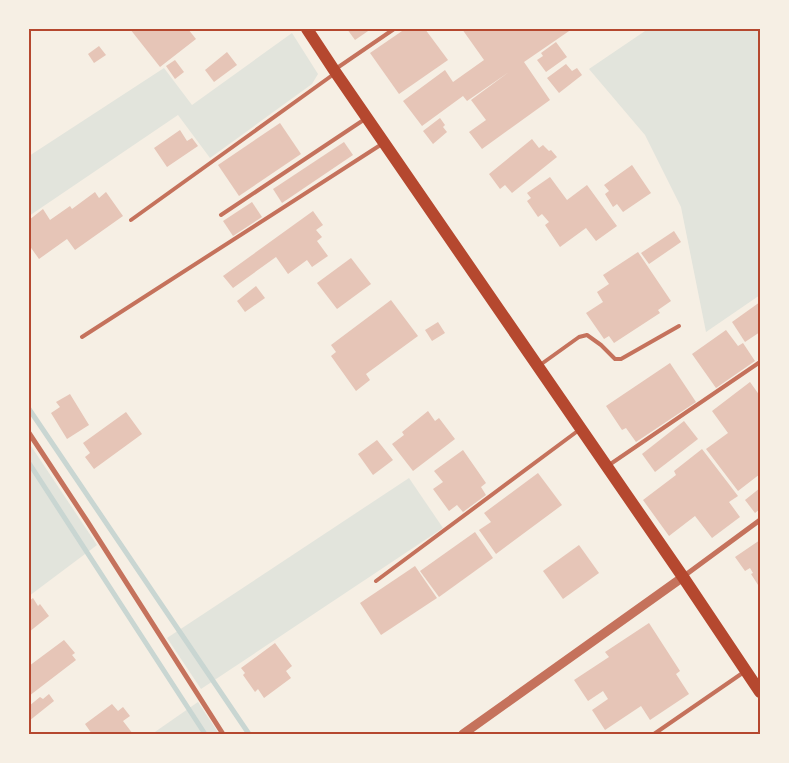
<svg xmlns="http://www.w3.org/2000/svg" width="789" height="763" font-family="'DM Sans',sans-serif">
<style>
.green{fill:#e2e4dc}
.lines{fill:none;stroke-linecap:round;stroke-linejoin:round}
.stream{stroke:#c9d6d2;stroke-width:5}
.building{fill:#e6c5b7}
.service{stroke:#c5725c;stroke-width:4}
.minor{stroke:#c5725c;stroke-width:5}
.tertiary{stroke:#c5725c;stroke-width:9}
.primary{stroke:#b5482f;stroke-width:12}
.neatline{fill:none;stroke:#b5482f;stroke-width:2}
</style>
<rect width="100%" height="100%" fill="#f6efe4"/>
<!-- green -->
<g class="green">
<path d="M648,29H760V295L706,332L681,207L645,135L589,69Z"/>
<path d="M292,33L318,74L312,84L210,158L178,115L29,216V156L164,68L192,105Z"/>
<path d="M29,443L97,545L29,596Z"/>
<path d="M409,478L443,528L201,689L167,638Z"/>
<path d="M198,702L219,734H152Z"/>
</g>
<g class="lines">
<!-- stream -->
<g class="stream">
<path d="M29,409L249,734"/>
<path d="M29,463L205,734"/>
</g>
</g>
<!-- building -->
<g class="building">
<path d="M130,29H188L196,39L160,67Z"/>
<path d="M347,29H371L355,40Z"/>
<path d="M405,29H425L448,60L399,94L370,53Z"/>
<path d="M462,29H572L524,62L550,100L482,149L469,132L486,120L471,100L509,72L467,101L463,96L422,126L403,101L445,70L453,82L484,60Z"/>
<path d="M556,42L567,57L546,72L537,60L543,56L541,53Z"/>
<path d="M99,46L106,55L94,63L88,54Z"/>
<path d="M227,52L237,65L214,82L205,70Z"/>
<path d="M175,60L184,72L175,79L166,66Z"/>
<path d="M566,64L572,71L577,68L582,75L559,93L547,78Z"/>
<path d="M440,118L445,125L443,127L447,132L433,144L423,131Z"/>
<path d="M280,123L301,154L239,196L218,165Z"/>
<path d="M180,130L187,141L192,138L198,146L167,167L154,148Z"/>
<path d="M532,139L539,148L543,145L549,151L551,150L557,157L512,193L505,185L500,189L489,174Z"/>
<path d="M344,142L353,155L282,203L273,189Z"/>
<path d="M632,165L651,193L623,212L617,204L613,207L605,194L609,191L604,185Z"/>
<path d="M550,177L567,200L587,185L617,226L596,241L586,228L560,247L545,225L549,222L542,214L538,217L527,201L531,198L527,193Z"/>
<path d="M95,192L99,198L106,192L123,216L75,250L67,239L39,259L29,245V220L43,209L50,220L70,206L72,209Z"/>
<path d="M252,202L262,217L233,236L223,221Z"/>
<path d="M313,211L323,225L316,230L322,237L317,241L328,256L312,267L307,260L288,274L276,257L233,288L223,276Z"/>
<path d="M674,231L681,242L649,264L641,253Z"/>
<path d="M638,252L671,301L658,310L660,313L614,343L609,336L604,339L586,313L603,302L597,292L609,284L603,275Z"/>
<path d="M351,258L371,284L337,309L317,283Z"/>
<path d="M256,286L265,298L245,312L237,301Z"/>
<path d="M391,300L418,336L366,374L370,380L356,391L331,356L336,352L331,345Z"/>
<path d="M760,302V332L745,342L732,322Z"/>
<path d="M438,322L445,333L432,341L425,330Z"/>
<path d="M726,330L738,346L743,343L755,361L716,388L692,354Z"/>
<path d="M670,363L696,402L636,442L626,428L622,430L606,406Z"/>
<path d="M750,382L760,396V474L738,491L706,449L728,433L712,411Z"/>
<path d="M70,394L89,425L67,439L51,413L60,407L56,402Z"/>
<path d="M428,411L435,421L439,418L455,439L413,471L392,444L404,435L402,432Z"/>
<path d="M126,412L142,434L94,469L85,457L90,453L83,443Z"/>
<path d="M684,421L698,439L655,472L642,454Z"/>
<path d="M377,440L393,460L373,475L358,454Z"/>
<path d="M702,449L738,496L729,502L740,517L712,538L695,516L669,536L643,500L676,475L674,471Z"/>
<path d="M463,450L486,483L481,487L486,495L463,512L457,505L449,511L433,489L443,482L434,471Z"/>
<path d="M538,473L562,505L496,554L479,530L491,522L484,513Z"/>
<path d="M760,488V509L755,513L745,500Z"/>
<path d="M475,532L493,558L439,597L420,571Z"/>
<path d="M760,540V588L751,574L753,573L750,568L745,571L735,557Z"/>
<path d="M579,545L599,573L563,599L543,571Z"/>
<path d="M415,566L437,598L381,635L360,603Z"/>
<path d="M33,598L38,606L40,604L49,616L29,632V601Z"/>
<path d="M649,623L680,671L676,674L689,694L650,720L641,706L605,730L592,710L608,699L603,691L588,701L574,680L609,657L605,652Z"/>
<path d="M64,640L75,653L72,655L76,660L29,696V666Z"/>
<path d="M275,643L292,666L286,671L291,678L264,698L258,689L255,692L243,675L245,673L241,668Z"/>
<path d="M49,694L54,701L29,721V706L40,697L43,699Z"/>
<path d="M112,704L118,711L123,707L130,716L123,721L133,734H92L85,724Z"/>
</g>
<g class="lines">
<!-- service -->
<g class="service">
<path d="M337,68L394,29"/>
<path d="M221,215L365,119"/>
<path d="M131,220L334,74"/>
<path d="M82,337L382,144"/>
<path d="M540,365L579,337L587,335L601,345L615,359H621L679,326"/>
<path d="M609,465L760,362"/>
<path d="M376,581L579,430"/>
<path d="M654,734L744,672"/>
</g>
<!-- minor -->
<g class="minor">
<path d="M29,433L87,521L223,734"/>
<path d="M684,576L760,520"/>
</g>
<!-- tertiary -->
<path class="tertiary" d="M463,734L683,577"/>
<!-- primary -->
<path class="primary" d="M307,29L336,73L683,577L760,692"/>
</g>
<!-- border -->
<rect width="789" height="763" fill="none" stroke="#f6efe4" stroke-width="60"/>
<rect x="30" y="30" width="729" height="703" class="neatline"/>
</svg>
